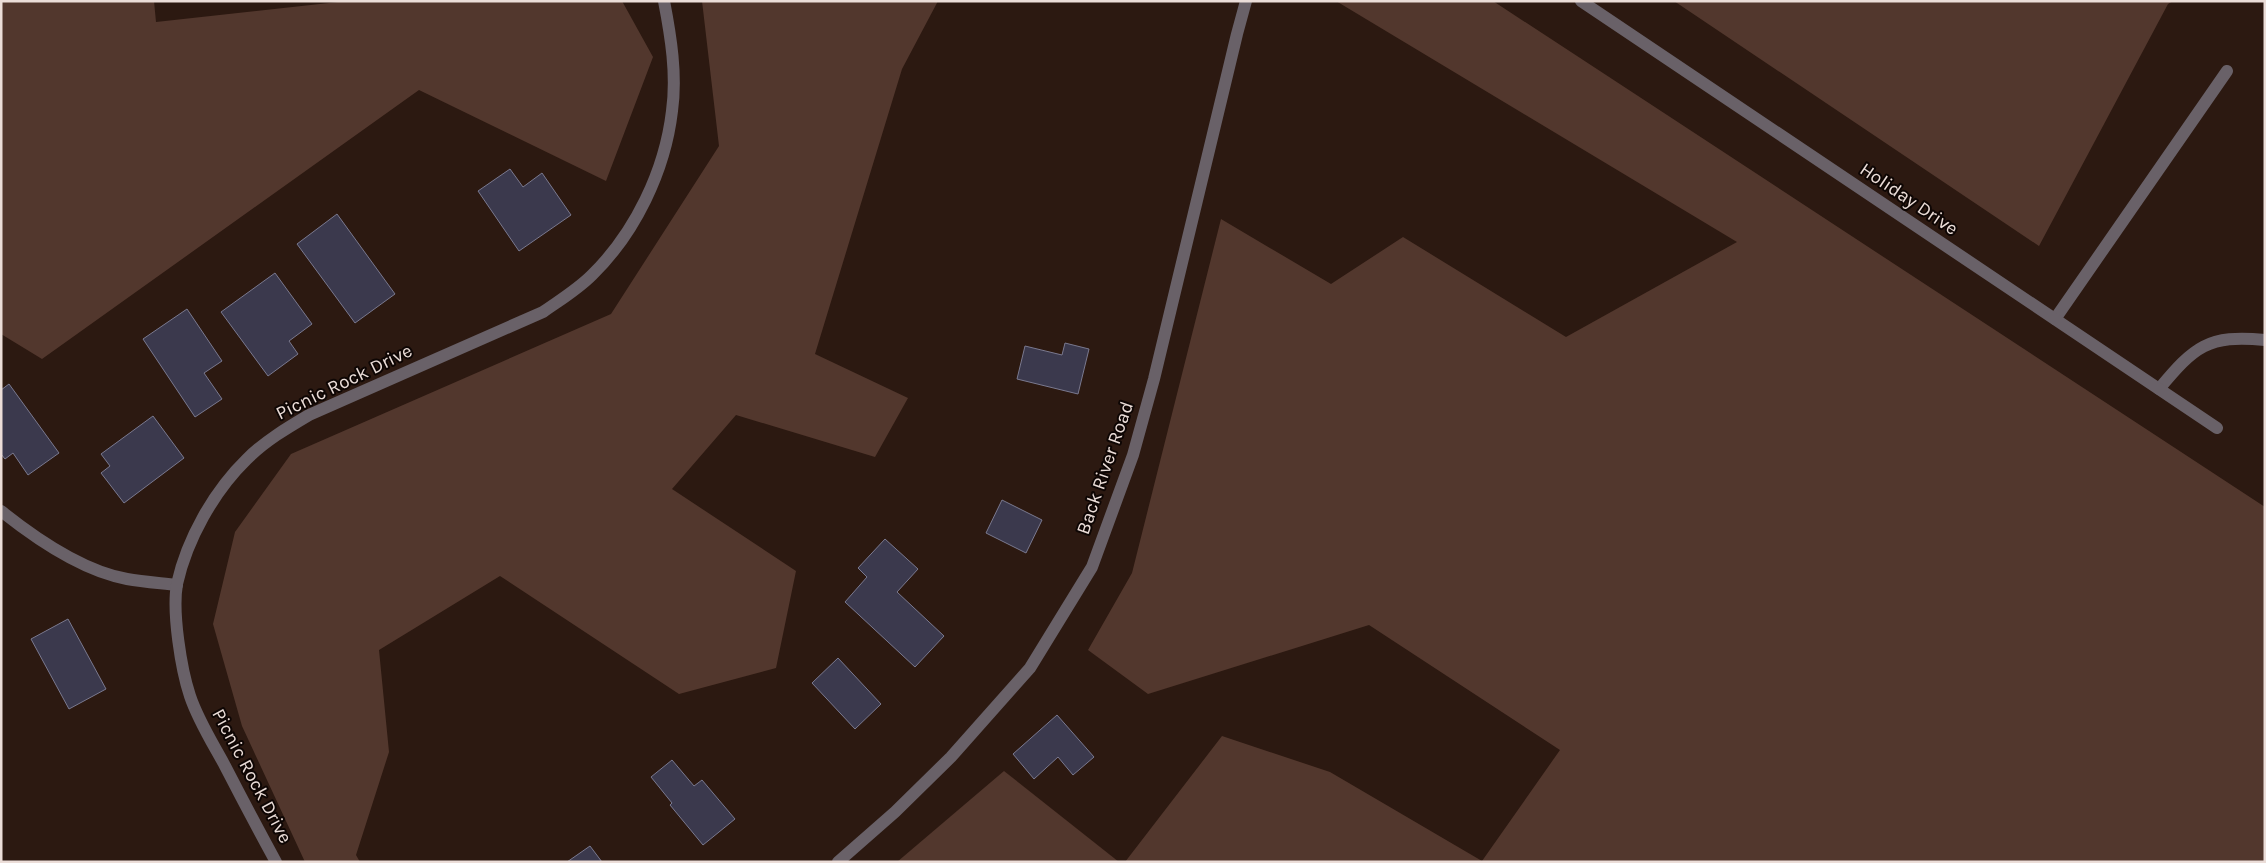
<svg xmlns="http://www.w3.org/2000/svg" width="2266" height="863" font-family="Karla,sans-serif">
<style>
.green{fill:#52372d}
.building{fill:#3b394d;stroke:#7a798f}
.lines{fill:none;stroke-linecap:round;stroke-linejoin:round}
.service{stroke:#696168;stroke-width:12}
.minor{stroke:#696168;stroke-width:12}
.tertiary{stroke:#696168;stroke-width:12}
.labels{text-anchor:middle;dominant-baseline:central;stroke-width:4;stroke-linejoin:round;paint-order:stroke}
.street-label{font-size:19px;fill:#ebddd8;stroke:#0e0604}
</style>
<rect width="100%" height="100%" fill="#2c1911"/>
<!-- green -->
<g class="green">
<path d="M1,1H154L156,22L347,1H622L653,57L606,181L419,90L42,359L1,334Z"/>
<path d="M702,1H938L902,69L815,354L908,398L875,457L736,415L672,489L796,571L776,668L679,694L500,576L379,650L389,752L356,855L360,862H305L242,726L213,624L235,532L291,454L611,314L719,146Z"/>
<path d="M1336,1H1493L2265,507V862H1125L1222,736L1330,772L1482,861L1560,750L1369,625L1148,694L1088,650L1132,573L1221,219L1331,284L1403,237L1566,337L1737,242Z"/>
<path d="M1674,1H2173L2168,4L2039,246Z"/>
<path d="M1004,771L1119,862H897Z"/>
</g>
<!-- building -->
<g class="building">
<path d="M510,169L523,187L542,173L571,215L519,251L478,191Z"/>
<path d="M337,214L395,294L355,323L297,244Z"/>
<path d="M275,273L312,324L289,341L298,354L268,376L221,312Z"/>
<path d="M187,309L222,361L204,373L222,399L195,417L143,339Z"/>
<path d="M1065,343L1089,349L1078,394L1017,379L1025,346L1062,355Z"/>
<path d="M9,384L59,453L28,475L13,453L5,459L1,454V390Z"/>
<path d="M153,416L184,458L124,503L101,473L110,466L101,454Z"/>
<path d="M1002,500L1042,520L1026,553L986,533Z"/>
<path d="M885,539L918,569L897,592L944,636L915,667L845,602L867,577L858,568Z"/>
<path d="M68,619L106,689L69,709L31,639Z"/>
<path d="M838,658L881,704L855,729L812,683Z"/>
<path d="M1057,715L1094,757L1073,775L1058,757L1034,779L1013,754Z"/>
<path d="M672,760L694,786L702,780L735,819L703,845L670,805L672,803L651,777Z"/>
<path d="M590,846L602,862H567Z"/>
</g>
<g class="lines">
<!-- service -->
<g class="service">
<path d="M2055,319L2227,71"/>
<path d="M2159,389C2194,347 2208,334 2265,340"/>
</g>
<!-- minor -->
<g class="minor">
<path d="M1581,1L2217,428"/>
<path d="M1,511C36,539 82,571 127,579C143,582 160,583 177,585"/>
<path d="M276,862C258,829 241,797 224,764C212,742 198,720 190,696C181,669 172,612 177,584C187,539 214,491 247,459C265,441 287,428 309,415L543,312C560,300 577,290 592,275C635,233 665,171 672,111C677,75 671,37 664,1"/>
</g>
<!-- tertiary -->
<path class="tertiary" d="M838,862L895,812L951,757L1030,668L1092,567L1133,455L1154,379L1237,34L1246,1"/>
</g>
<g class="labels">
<!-- street labels -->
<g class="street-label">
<text transform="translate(1909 199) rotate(34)">Holiday Drive</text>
<text transform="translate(344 382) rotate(-26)">Picnic Rock Drive</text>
<text transform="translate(1105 468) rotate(-71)">Back River Road</text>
<text transform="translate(252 776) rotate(62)">Picnic Rock Drive</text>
</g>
</g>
<!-- border -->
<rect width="2266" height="863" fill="none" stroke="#ebddd8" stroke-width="5"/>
</svg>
